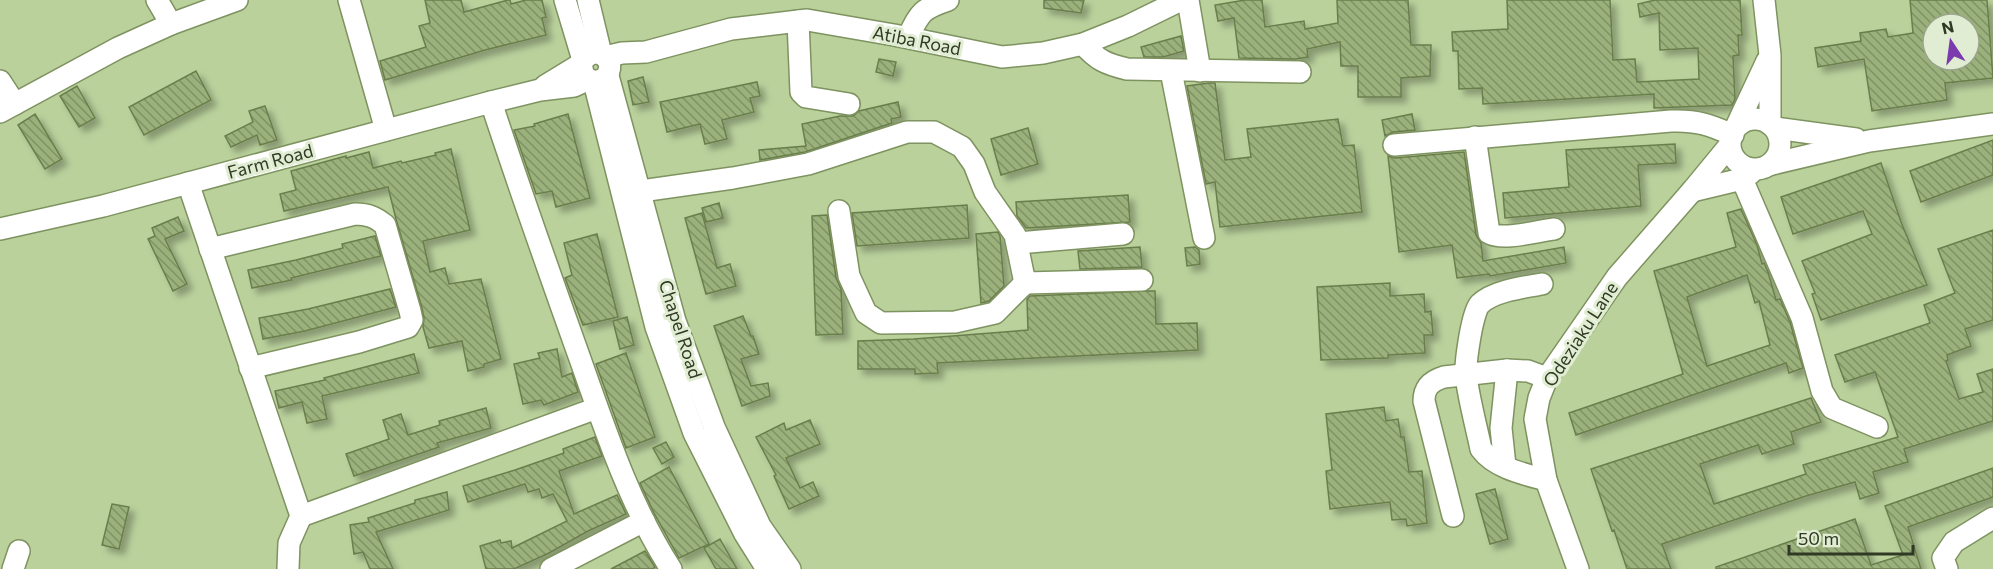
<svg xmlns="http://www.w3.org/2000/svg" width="1993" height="569" font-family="Commissioner,sans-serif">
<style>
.building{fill:url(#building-back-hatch);stroke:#6a7e4c;stroke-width:1.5;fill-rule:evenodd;filter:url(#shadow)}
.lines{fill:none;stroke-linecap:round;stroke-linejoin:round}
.minor-casing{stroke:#7e9360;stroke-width:24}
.minor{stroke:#fff;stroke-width:21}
.labels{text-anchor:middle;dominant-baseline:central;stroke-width:6;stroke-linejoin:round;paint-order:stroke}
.street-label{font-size:18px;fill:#303924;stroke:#e1edd2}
</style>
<defs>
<pattern id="building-back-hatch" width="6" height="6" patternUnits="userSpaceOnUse" patternTransform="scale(1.5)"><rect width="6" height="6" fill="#9bb17c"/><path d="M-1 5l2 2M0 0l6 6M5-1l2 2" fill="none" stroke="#7f9165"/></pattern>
<filter id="shadow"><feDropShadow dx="5.5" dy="5.5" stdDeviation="3" flood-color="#0004"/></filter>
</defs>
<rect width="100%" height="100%" fill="#bad19c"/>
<!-- building -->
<g class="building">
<path d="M425,0H461L464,12L508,0H510L511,4L526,0H542L546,17L542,18L546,35L485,50L385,80L380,61L426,47L419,26L430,23Z"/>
<path d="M1044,0H1084L1081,13L1044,8Z"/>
<path d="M1245,0H1262L1265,27L1304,21L1305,29L1338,23L1337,0H1408L1411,45H1431L1430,76L1401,78V97H1358V66H1341L1340,42L1307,49L1308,57L1295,59L1239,58L1234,18L1218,21L1215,5Z"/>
<path d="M1507,0H1610L1613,60L1635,59L1637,82L1699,79L1698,48L1660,50L1659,13L1640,17L1638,4L1655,0H1740L1742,35H1738L1739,55L1733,56L1735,99L1732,105L1654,108V94L1483,104L1482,88L1459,89L1458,51H1453L1452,32L1508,29Z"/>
<path d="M1910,0H1987L1993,78L1945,83L1947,100L1872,111L1864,59L1818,67L1815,48L1861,41L1860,33L1886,29L1888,37L1913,33ZM1933,24H1969V60H1933Z"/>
<path d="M1181,36L1184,51L1163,57H1144L1141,47Z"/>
<path d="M879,59L896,62L893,76L876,72Z"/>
<path d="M196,71L211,100L144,135L129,107Z"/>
<path d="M643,77L649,102L633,105L628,81Z"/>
<path d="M757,82L760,96L750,98L754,112L722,120L727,139L705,144L700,124L667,132L660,102Z"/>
<path d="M1209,83H1215L1225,160L1251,157L1247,129L1338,119L1343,146L1354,145L1362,212L1220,227L1215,182L1206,184L1187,86Z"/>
<path d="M77,86L95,118L79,127L60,96Z"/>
<path d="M898,102L901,117L891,119L892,123L805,152L760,160L759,150L806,146L802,124L840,116H853L859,111Z"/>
<path d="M265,106L277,140L260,145L257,135L231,147L225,136L253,122L249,111Z"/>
<path d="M35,114L62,159L45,169L18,125Z"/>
<path d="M568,114L590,198L556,207L552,191L536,194L514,130L535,126L534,124Z"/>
<path d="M1412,114L1415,130L1393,132L1385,136L1382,120Z"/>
<path d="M1028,128L1038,164L1001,175L991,139Z"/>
<path d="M1993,140V175L1921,202L1910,171Z"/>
<path d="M1675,144L1676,163L1638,165L1641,206L1505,218L1503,193L1569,187L1566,150Z"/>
<path d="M451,149L470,230L423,241L430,272L445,268L449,284L481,279L501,359L484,364V367L468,371L462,341L429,348L423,327L424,318L422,308L396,219L388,187L284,211L280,194L296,190L291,171L346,156V158L369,152L373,168L401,161L402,163L436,155L435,153Z"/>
<path d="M1464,152L1476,235L1481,243L1483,261L1564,247L1566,263L1490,276L1489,274L1457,278L1452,245L1399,252L1388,156L1395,158Z"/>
<path d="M1881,163L1901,222L1927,285L1821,320L1812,294L1815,293L1802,261L1872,234L1863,211L1793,234L1781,197Z"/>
<path d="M1128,195L1130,222L1026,228L1017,216L1016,202Z"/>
<path d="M719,203L723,218L706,222L702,208Z"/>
<path d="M967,205L969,238L857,246L852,213Z"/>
<path d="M1741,209L1757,245L1762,264L1764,263L1768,272L1776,300L1780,299L1790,322L1803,368L1789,373L1786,363L1576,435L1569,413L1683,374L1654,271L1736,247L1727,213ZM1747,275L1755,303L1759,301L1770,345L1707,366L1687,297Z"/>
<path d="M702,213L717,268L730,264L736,286L706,294L685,218Z"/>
<path d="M827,215L836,278L841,289L843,334L816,335L812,216Z"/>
<path d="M178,217L184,231L165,239L187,284L173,291L148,239L155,236L152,228Z"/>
<path d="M1993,230V320L1965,329L1971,346L1947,355L1948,360L1946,361L1959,399L1983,392L1977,374L1993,369V421L1904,449L1908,462L1873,472L1879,493L1860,499L1855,482L1806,496L1662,544L1671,569H1627L1614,530L1612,531L1591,469L1811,398L1821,422L1791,432L1794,444L1762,454L1758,445L1700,464L1714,504L1806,474L1803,465L1898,437L1875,372L1845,382L1835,355L1930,323L1924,305L1955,293L1938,249Z"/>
<path d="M998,232L1000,236L1004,286L989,301L981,303L976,234Z"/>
<path d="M597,234L618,317L583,325L565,278L572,275L564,243Z"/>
<path d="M375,236L381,256L291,278L292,280L252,288L248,270L296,260L343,248L342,244Z"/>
<path d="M1140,247L1142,267L1080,269L1078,251Z"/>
<path d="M1195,247L1199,250L1200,264L1187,266L1185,248Z"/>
<path d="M1390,283V296L1424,294L1425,312L1431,311L1433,335H1424L1425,353L1388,355V358L1321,360L1317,287Z"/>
<path d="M390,289L396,307L305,331L263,339L259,318L308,309Z"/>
<path d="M1147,291H1155L1156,324L1197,323L1198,350L937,363L938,373L915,374V369H858V341L914,339L1028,330L1027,299L1030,296Z"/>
<path d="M743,316L751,336H753L759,354L741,359L751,386L768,383L770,396L742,406L714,326Z"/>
<path d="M627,317L634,345L620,349L613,321Z"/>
<path d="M557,349L562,377L572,373L578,392L544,405L541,400L523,404L514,364L540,358L538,353Z"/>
<path d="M626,353L655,437L626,448L596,364Z"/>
<path d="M414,354L419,373L322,396L327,419L307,423L302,402L279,408L275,391L325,380L324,378Z"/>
<path d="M1384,407L1386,421L1398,419L1401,437H1404L1409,472L1422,471L1427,523L1407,526L1406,519L1392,520L1390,502L1330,509L1326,471L1332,470L1326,414Z"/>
<path d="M486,408L491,428L437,443L439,447L354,476L346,454L389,439L383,420L401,414L408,435L440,425L439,421Z"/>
<path d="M810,420L820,444L786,458L800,488L813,482L819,496L789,509L774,476L776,475L756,437L784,423L786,430Z"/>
<path d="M595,437L602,456L559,471L574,514L617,495L626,514L588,531L549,553L514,569H486L480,546L500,540L501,543L511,541L512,548L567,521L553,494L542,498L539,489L528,492L525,484L468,502L463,486L515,470L564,453L563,449Z"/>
<path d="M666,442L674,457L662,464L653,448Z"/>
<path d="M669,467L709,544L679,558L654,513L640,483Z"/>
<path d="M1993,468V497L1908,527L1921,569H1716V567L1855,519L1871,565L1903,555L1885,506Z"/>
<path d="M1495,489L1508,539L1490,544L1476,494Z"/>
<path d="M447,492L449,510L376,532L393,569H370L363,552L354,554L350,525L369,522L368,518L415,503V500Z"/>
<path d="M112,504L129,507L119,549L102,545Z"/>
<path d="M720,539L737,569H716L704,548Z"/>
<path d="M645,551L655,567L652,569H611Z"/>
</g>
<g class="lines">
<!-- minor casing -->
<g class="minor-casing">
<g id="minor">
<path d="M157,0L171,24"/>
<path d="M349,0L386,130"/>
<path d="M565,0L583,60"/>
<path d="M588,0L601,54"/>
<path d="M1188,0L1200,71"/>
<path d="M1764,0L1770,55V124"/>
<path d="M798,21L801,92L806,97L849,104"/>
<path d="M908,37C920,13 921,9 948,0"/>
<path d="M1083,44C1097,60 1106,64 1127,69L1300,72"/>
<path d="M605,57L622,53L646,52L731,29L807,20L894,35L1002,57L1043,53L1083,44L1128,26L1181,0"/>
<path d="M1171,71L1204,238"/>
<path d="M608,76L675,321L714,427L760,526L790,569"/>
<path d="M0,81L15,104"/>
<path d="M594,82L656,327L694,433L745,534L767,569"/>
<path d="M545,86L581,64C593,40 622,60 604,79L594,82L584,77L581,64"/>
<path d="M491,102C519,187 549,272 579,356C605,429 629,504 671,569"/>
<path d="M0,112L118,48L171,24L237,0"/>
<circle cx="1755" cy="144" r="25"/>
<path d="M1736,127L1767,61"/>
<path d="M1775,128L1856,139"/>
<path d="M1475,137L1489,233C1503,241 1537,231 1554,229"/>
<path d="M1394,145L1671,121C1697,120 1710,125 1733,135"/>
<path d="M1772,164L1869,141L1993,124"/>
<path d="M1742,179L1802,318L1822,391L1832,408L1877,427"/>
<path d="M188,183L301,516L289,543L288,569"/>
<path d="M641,191L733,178L808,164L907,132H934L962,147L974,164L985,192L1015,235L1025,283L1142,280"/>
<path d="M1692,191L1742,179L1751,173"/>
<path d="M839,211L849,276L866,313L881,323L955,322L995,313L1025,283"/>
<path d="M0,229L103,206L491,102L540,90L574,86L587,80"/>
<path d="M1018,243L1123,234"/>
<path d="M210,249L355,214C368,214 375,217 385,225L410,311L412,320L408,327L359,342L250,368"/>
<path d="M1542,284C1524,287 1493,291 1480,304C1472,312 1465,363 1466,376C1469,400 1476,425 1481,449C1495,468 1524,474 1546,480"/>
<path d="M1505,466L1501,428L1507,370"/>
<path d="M301,516L597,408"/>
<path d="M1453,516L1424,401C1424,387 1431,381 1444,377L1507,370L1528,371L1547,378"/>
<path d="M13,569L19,551"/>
<path d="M551,569L644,521"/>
<path d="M1578,569L1546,480L1535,419L1539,398L1547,378L1617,277L1692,191L1729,146"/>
<path d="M1947,569L1943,558L1954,542L1993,518"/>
</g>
</g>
<!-- minor -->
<use href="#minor" class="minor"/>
</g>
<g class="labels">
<!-- street labels -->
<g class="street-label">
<text transform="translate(917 40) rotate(11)">Atiba Road</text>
<text transform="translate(270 161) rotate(-15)">Farm Road</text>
<text transform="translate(681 329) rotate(72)">Chapel Road</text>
<text transform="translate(1580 334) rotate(-57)">Odeziaku Lane</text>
</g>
</g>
<!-- north arrow -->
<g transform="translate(1951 42) rotate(347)"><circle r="28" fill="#e1edd2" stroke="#9aa58c" stroke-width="1.5"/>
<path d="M0-4.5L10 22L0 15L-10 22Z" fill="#7c3aaf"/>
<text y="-9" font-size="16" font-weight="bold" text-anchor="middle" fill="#303924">N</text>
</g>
<!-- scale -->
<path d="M1789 545v9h124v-9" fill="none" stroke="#303924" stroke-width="3"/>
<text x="1798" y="545" font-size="18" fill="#303924" stroke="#e1edd2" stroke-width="4.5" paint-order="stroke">50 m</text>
</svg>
